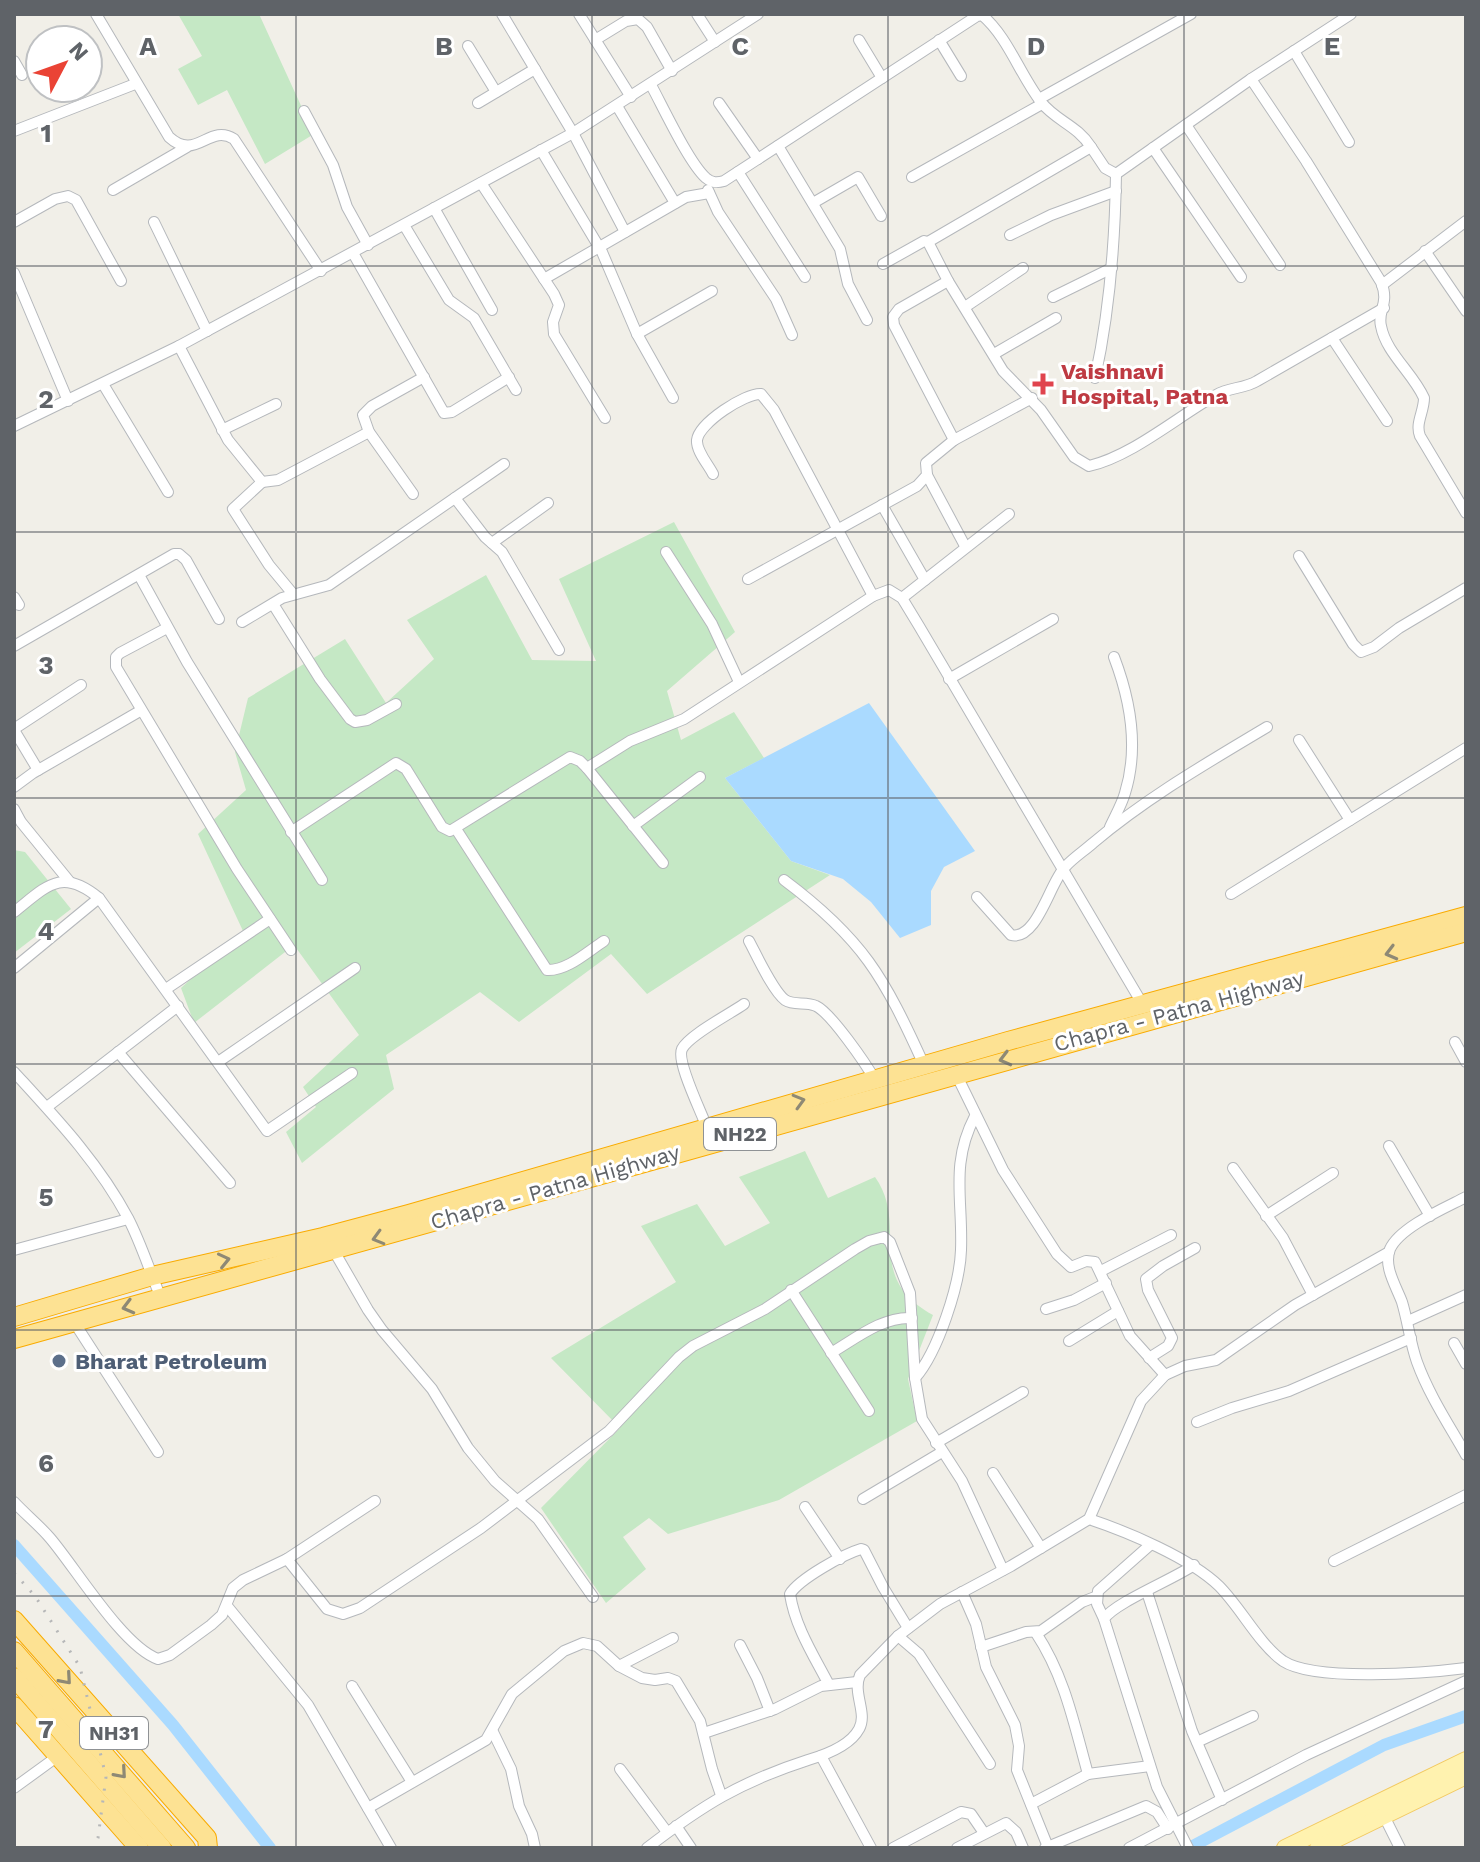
<svg xmlns="http://www.w3.org/2000/svg" width="1480" height="1862" font-family="'Work Sans',sans-serif">
<style>
.green{fill:#c5e8c5}
.water{fill:#aadaff}
.lines{fill:none;stroke-linecap:round;stroke-linejoin:round}
.canal{stroke:#aadaff;stroke-width:12}
.street-casing{stroke:#b5b8bc;stroke-width:12}
.primary-casing{stroke:#f2c960;stroke-width:18}
.highway-casing{stroke:#f9ab00;stroke-width:20}
.street{stroke:#fff;stroke-width:10}
.primary{stroke:#fff2af;stroke-width:16}
.highway{stroke:#fde293;stroke-width:18}
.rail{stroke:#b6b7b8;stroke-width:3;stroke-dasharray:2 10;stroke-linecap:butt}
.oneway{stroke:#8e8975}
.grid{fill:none;stroke:#5f6368;stroke-width:2;stroke-opacity:0.55}
.health-dot{fill:#e0444e;stroke:#fff;stroke-width:3}
.service-dot{fill:#5c6f8a;stroke:#fff;stroke-width:3}
.labels{text-anchor:middle;dominant-baseline:central;stroke-width:6;stroke-linejoin:round;paint-order:stroke}
.shield{fill:#fff;stroke:#8f9295;stroke-width:2}
.shield-label{font-size:20px;font-weight:bold;fill:#5f6368}
.health-label{font-size:22px;font-weight:bold;fill:#be3a42;stroke:#fff;text-anchor:start}
.street-label{font-size:22px;fill:#5f6368;stroke:#fff}
.service-label{font-size:22px;font-weight:bold;fill:#4e5e75;stroke:#fff;text-anchor:start}
.grid-label{font-size:26px;text-anchor:middle;font-weight:bold;fill:#5f6368;stroke:#fff;stroke-width:6;stroke-linejoin:round;paint-order:stroke}
</style>
<rect width="100%" height="100%" fill="#f1efe8"/>
<!-- green -->
<g class="green">
<path d="M178,14H259L314,134L265,164L227,90L198,105L178,69L202,56Z"/>
<path d="M674,522L735,632L667,691L681,740L734,712L764,758L725,778L791,861L830,875L647,994L611,954L519,1022L480,992L386,1055L394,1089L302,1163L286,1132L316,1107L303,1087L359,1035L294,945L194,1023L181,988L243,931L198,834L246,790L235,752L248,698L345,639L386,703L434,659L407,620L486,575L532,660L596,661L559,579Z"/>
<path d="M14,850L25,852L71,909L14,953Z"/>
<path d="M805,1151L828,1198L875,1177C910,1226 862,1276 933,1315L908,1379L917,1421L779,1500L668,1534L649,1518L623,1537L646,1569L606,1603L541,1508L620,1428L551,1358L676,1282L641,1226L697,1204L725,1246L770,1223L739,1177Z"/>
</g>
<!-- water -->
<path class="water" d="M869,703L975,851L944,867L931,891V925L900,938L871,902L843,879L791,861L725,778Z"/>
<g class="lines">
<!-- canal -->
<g class="canal">
<path d="M14,1545L173,1725L270,1848"/>
<path d="M1189,1848L1384,1745L1466,1716"/>
</g>
<!-- street casing -->
<g class="street-casing">
<g id="street">
<path d="M96,14L169,137C196,162 209,123 234,139L321,271"/>
<path d="M502,14L573,133L625,232"/>
<path d="M579,14L631,97"/>
<path d="M697,14L715,42"/>
<path d="M1351,14L1251,79L1116,174L1105,168L1091,147L928,242L948,281L1003,371L1041,410L1074,457L1089,466C1132,456 1177,417 1216,395C1229,387 1244,389 1257,381L1384,308"/>
<path d="M595,40L626,21L638,19L647,27L672,71"/>
<path d="M859,40L882,78"/>
<path d="M939,40L961,76"/>
<path d="M468,46L496,92"/>
<path d="M1294,51L1349,142"/>
<path d="M14,61L22,75"/>
<path d="M1251,79L1306,161L1381,282C1390,304 1377,310 1381,326C1386,353 1413,373 1424,398C1424,412 1415,423 1420,436L1466,513"/>
<path d="M651,85C663,107 689,163 706,178C712,183 717,183 724,181L977,16L982,15C1008,37 1020,75 1041,102C1056,121 1077,125 1091,147"/>
<path d="M1039,99L1191,14"/>
<path d="M478,103L535,69"/>
<path d="M719,103L758,159"/>
<path d="M617,106L675,203"/>
<path d="M304,111L333,165L347,207L368,245"/>
<path d="M1186,125L1280,265"/>
<path d="M14,131L135,84"/>
<path d="M778,146L834,239L840,249L848,284L867,320"/>
<path d="M1153,148L1241,277"/>
<path d="M541,150L602,252L637,334L673,398"/>
<path d="M738,172L805,277"/>
<path d="M912,177L1042,104"/>
<path d="M481,183L554,294L559,305L553,322L554,334L605,418"/>
<path d="M113,190L187,147"/>
<path d="M708,190L718,212L776,299L792,335"/>
<path d="M813,203L858,177L881,216"/>
<path d="M434,208L492,310"/>
<path d="M14,222L55,199L68,196L76,200L121,281"/>
<path d="M154,222L207,331"/>
<path d="M404,225L449,300L474,318L516,390"/>
<path d="M1010,235L1051,215L1116,191"/>
<path d="M1425,251L1466,311"/>
<path d="M353,253L444,413L452,412L509,377"/>
<path d="M883,264L924,241L928,242"/>
<path d="M14,273L68,401"/>
<path d="M544,279L686,197L709,193"/>
<path d="M948,281L899,309L893,317L894,325L954,440L1032,398"/>
<path d="M1382,285L1466,221"/>
<path d="M1053,297L1112,268"/>
<path d="M965,307L1023,268"/>
<path d="M637,334L712,291"/>
<path d="M1332,338L1387,421"/>
<path d="M179,346L228,440L262,482L278,480L369,432"/>
<path d="M994,354L1056,318"/>
<path d="M1095,378C1110,310 1115,243 1116,174"/>
<path d="M103,384L168,492"/>
<path d="M14,426L179,346L573,133L758,14"/>
<path d="M222,430L276,404"/>
<path d="M713,474C708,464 696,451 697,440C699,423 745,393 761,394L774,410L873,596"/>
<path d="M927,475L965,546"/>
<path d="M262,482L233,509L269,565L293,594"/>
<path d="M413,494L369,432L363,415L372,406L424,377"/>
<path d="M455,498L485,537L502,552L559,650"/>
<path d="M882,505L925,580"/>
<path d="M492,543L548,503"/>
<path d="M666,552L712,624L739,682"/>
<path d="M1299,556L1353,644L1361,652L1374,647L1399,628L1466,588"/>
<path d="M139,575L187,662L322,880"/>
<path d="M748,579L917,486L927,475L926,463L954,440"/>
<path d="M14,597L19,605"/>
<path d="M902,598L1009,514"/>
<path d="M273,604L320,679L350,719L355,722L367,720L396,704"/>
<path d="M242,622L282,598L329,585L504,464"/>
<path d="M167,628L120,653L116,657V667L237,869L291,950"/>
<path d="M14,646L174,554H179L186,560L219,619"/>
<path d="M949,679L1053,619"/>
<path d="M14,729L81,685"/>
<path d="M14,730L38,770"/>
<path d="M1299,740L1350,820"/>
<path d="M587,768L630,741L684,719L873,596L889,590L902,598L919,626L1143,1005"/>
<path d="M14,787L33,773L140,711"/>
<path d="M14,809L21,822L69,881"/>
<path d="M633,826L700,777"/>
<path d="M1110,827C1115,816 1122,804 1125,793C1139,748 1130,699 1114,657"/>
<path d="M456,829L547,970C567,971 587,952 604,941"/>
<path d="M291,832L396,763L406,769L442,827L450,831L570,757L580,761L587,768L663,863"/>
<path d="M784,880C863,939 884,977 924,1065"/>
<path d="M1231,894L1466,748"/>
<path d="M977,897L1011,935C1037,941 1050,882 1065,867C1073,858 1084,851 1093,843C1146,798 1207,763 1267,727"/>
<path d="M14,912C47,886 61,867 99,898L267,1131L352,1073"/>
<path d="M749,941C757,956 773,991 785,1000C794,1006 806,1001 816,1006C831,1013 866,1064 875,1080"/>
<path d="M14,968L99,898"/>
<path d="M166,989L270,919"/>
<path d="M1455,1042L1466,1062"/>
<path d="M118,1052L230,1183"/>
<path d="M218,1062L355,968"/>
<path d="M14,1072C56,1118 98,1162 128,1218C141,1243 150,1272 161,1298"/>
<path d="M956,1074L1003,1170L1057,1254L1071,1267L1086,1261L1095,1262L1130,1336L1165,1375"/>
<path d="M47,1107L178,1006"/>
<path d="M707,1128C702,1113 676,1062 682,1049C689,1035 730,1014 744,1004"/>
<path d="M1389,1146L1430,1216"/>
<path d="M1233,1168L1283,1238L1313,1295"/>
<path d="M1466,1197C1445,1208 1400,1227 1390,1249C1383,1266 1396,1286 1402,1302C1408,1322 1410,1342 1417,1362C1429,1395 1449,1425 1466,1455"/>
<path d="M1266,1216L1333,1173"/>
<path d="M14,1250L128,1219"/>
<path d="M334,1251L368,1310L382,1330L432,1389L468,1448L495,1481L538,1519L593,1597"/>
<path d="M1101,1271L1171,1235"/>
<path d="M791,1290L869,1411"/>
<path d="M1046,1309L1074,1300L1106,1283"/>
<path d="M1408,1321L1466,1295"/>
<path d="M74,1322L158,1452"/>
<path d="M1069,1341L1118,1311"/>
<path d="M1454,1343L1466,1364"/>
<path d="M831,1353C855,1339 883,1316 912,1318"/>
<path d="M1149,1358L1168,1346L1172,1338L1148,1290L1146,1279L1163,1266L1195,1248"/>
<path d="M915,1378C938,1352 960,1284 961,1250C963,1199 950,1164 975,1116"/>
<path d="M1197,1422L1232,1408L1289,1391L1411,1338"/>
<path d="M936,1443L1023,1392"/>
<path d="M993,1473L1041,1548"/>
<path d="M863,1499L942,1452"/>
<path d="M14,1502C25,1514 39,1525 50,1538C75,1567 123,1647 158,1659L170,1655L211,1625L222,1615L233,1588L243,1580L287,1559L375,1501"/>
<path d="M805,1507L840,1559"/>
<path d="M1089,1519C1128,1532 1190,1558 1219,1586C1241,1608 1259,1644 1283,1661C1315,1682 1427,1673 1466,1668"/>
<path d="M287,1559L327,1609L343,1614L360,1608L481,1528L609,1431L679,1357L693,1346L765,1309L855,1249L869,1241L884,1237L890,1242L910,1293L915,1378L922,1419L962,1481L1003,1570"/>
<path d="M1334,1561L1466,1495"/>
<path d="M962,1592L976,1624L986,1667L1015,1725L1019,1746L1017,1770L1048,1847"/>
<path d="M1147,1592L1192,1731L1222,1800"/>
<path d="M227,1606L308,1705L391,1848"/>
<path d="M1104,1619L1097,1604L1098,1591L1150,1545"/>
<path d="M1036,1633C1065,1677 1074,1724 1088,1774"/>
<path d="M898,1636L919,1654L990,1764"/>
<path d="M740,1645L757,1678L770,1711"/>
<path d="M981,1647L1026,1632L1041,1631L1082,1602L1095,1597"/>
<path d="M619,1666L673,1638"/>
<path d="M829,1685C814,1656 795,1627 790,1594C799,1579 844,1554 861,1549L864,1550L883,1587L908,1628"/>
<path d="M352,1686L412,1782"/>
<path d="M493,1732L511,1769L519,1806L532,1834L535,1848"/>
<path d="M704,1733L775,1709L821,1686L857,1682"/>
<path d="M1197,1742L1253,1716"/>
<path d="M821,1756L871,1848"/>
<path d="M620,1769L667,1832"/>
<path d="M14,1788L58,1756"/>
<path d="M1031,1804L1088,1774L1150,1766"/>
<path d="M368,1808L486,1740L512,1694L564,1651L583,1643L597,1646L619,1666L642,1678L655,1680L668,1678L676,1681L700,1721L712,1769L721,1795"/>
<path d="M1382,1812L1400,1848"/>
<path d="M676,1826L691,1848"/>
<path d="M647,1848C703,1805 740,1782 808,1760C825,1755 850,1746 859,1729C868,1713 852,1693 860,1675L898,1636L940,1604L1011,1566L1089,1519L1141,1401L1165,1375L1185,1366L1216,1360L1295,1305L1389,1252"/>
<path d="M893,1848L961,1812L971,1814L984,1833"/>
<path d="M957,1848L1006,1823L1016,1832L1023,1848"/>
<path d="M1045,1848L1146,1806L1157,1812L1168,1829"/>
<path d="M1129,1848L1306,1755L1466,1681"/>
<path d="M1188,1848L1157,1787L1104,1619C1114,1603 1174,1579 1194,1565"/>
</g>
</g>
<!-- primary casing -->
<g class="primary-casing">
<g id="primary">
<path d="M1285,1848L1466,1760"/>
<path d="M1318,1848L1466,1776"/>
</g>
</g>
<!-- highway casing -->
<g class="highway-casing">
<g id="highway">
<path d="M14,1317L152,1276L323,1237L409,1214L1008,1041L1466,916"/>
<path d="M14,1339C499,1206 981,1066 1466,932"/>
<path d="M14,1620L207,1838L208,1848"/>
<path d="M14,1651L186,1848"/>
<path d="M14,1677L162,1848"/>
<path d="M14,1706L139,1848"/>
</g>
</g>
<!-- street -->
<use href="#street" class="street"/>
<!-- primary -->
<use href="#primary" class="primary"/>
<!-- highway -->
<use href="#highway" class="highway"/>
<!-- rail -->
<path class="rail" d="M14,1573L35,1596L80,1667L106,1777L98,1838L94,1848"/>
</g>
<!-- one-way arrows -->
<defs><path id="oneway-chevron" d="M-2-3.5L2.5 0L-2 3.5" fill="none" stroke-width="1.6" stroke-linecap="round" stroke-linejoin="round" transform="scale(2)"/></defs>
<g class="oneway">
<use href="#oneway-chevron" transform="translate(1391 953) rotate(165)"/>
<use href="#oneway-chevron" transform="translate(1005 1059) rotate(165)"/>
<use href="#oneway-chevron" transform="translate(799 1101) rotate(-16)"/>
<use href="#oneway-chevron" transform="translate(378 1238) rotate(164)"/>
<use href="#oneway-chevron" transform="translate(224 1260) rotate(-13)"/>
<use href="#oneway-chevron" transform="translate(128 1307) rotate(165)"/>
<use href="#oneway-chevron" transform="translate(66 1679) rotate(49)"/>
<use href="#oneway-chevron" transform="translate(121 1773) rotate(49)"/>
</g>
<!-- grid -->
<path class="grid" d="M296,14V1848M592,14V1848M888,14V1848M1184,14V1848M14,266H1466M14,532H1466M14,798H1466M14,1064H1466M14,1330H1466M14,1596H1466"/>
<!-- markers -->
<path class="health-dot" d="M1039 372h8v8h8v8h-8v8h-8v-8h-8v-8h8z"/>
<circle class="service-dot" cx="59" cy="1361" r="8"/>
<g class="labels">
<!-- shield labels -->
<g class="shield">
<rect x="704" y="1118" width="72" height="32" rx="6"/>
<rect x="80" y="1717" width="68" height="32" rx="6"/>
</g>
<g class="shield-label">
<text x="740" y="1134">NH22</text>
<text x="114" y="1733">NH31</text>
</g>
<!-- health labels -->
<g class="health-label">
<text x="1061" y="371">Vaishnavi<tspan x="1061" dy="25">Hospital, Patna</tspan></text>
</g>
<!-- street labels -->
<g class="street-label">
<text transform="translate(1179 1011) rotate(-15)">Chapra - Patna Highway</text>
<text transform="translate(555 1187) rotate(-16)">Chapra - Patna Highway</text>
</g>
<!-- service labels -->
<g class="service-label">
<text x="75" y="1361">Bharat Petroleum</text>
</g>
</g>
<g class="grid-label">
<text x="148" y="55">A</text>
<text x="444" y="55">B</text>
<text x="740" y="55">C</text>
<text x="1036" y="55">D</text>
<text x="1332" y="55">E</text>
<text x="46" y="142">1</text>
<text x="46" y="408">2</text>
<text x="46" y="674">3</text>
<text x="46" y="940">4</text>
<text x="46" y="1206">5</text>
<text x="46" y="1472">6</text>
<text x="46" y="1738">7</text>
</g>
<!-- border -->
<rect width="1480" height="1862" fill="none" stroke="#5f6368" stroke-width="32"/>
<!-- north arrow -->
<g transform="translate(64 64) rotate(49)"><circle r="38" fill="#ffffff" stroke="#bfc1c3" stroke-width="2"/>
<path d="M0-6L14 30L0 20L-14 30Z" fill="#ea4335"/>
<text y="-12" font-size="22" font-weight="bold" text-anchor="middle" fill="#5f6368">N</text>
</g>
</svg>
